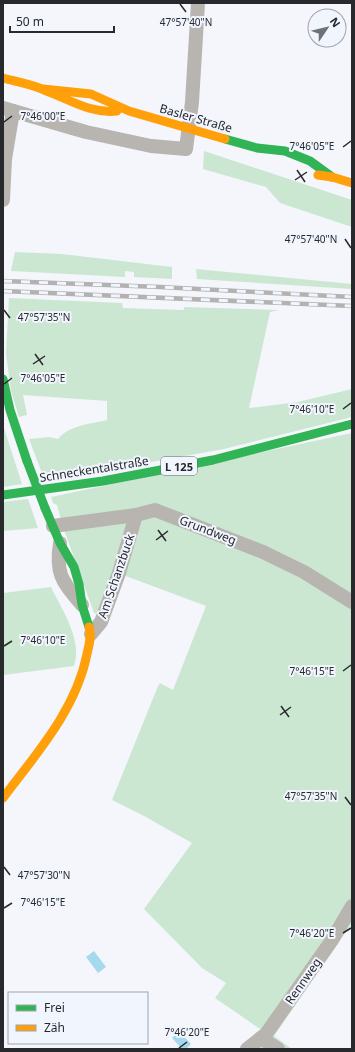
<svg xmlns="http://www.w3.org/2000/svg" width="355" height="1052" font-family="'Noto Sans',sans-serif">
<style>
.green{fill:#cbe7d2}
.water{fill:#a5d9ee}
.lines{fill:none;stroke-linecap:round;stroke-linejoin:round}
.street{stroke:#b8b5b1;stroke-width:14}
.fast{stroke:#30b455;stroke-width:9}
.slow{stroke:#ff9f0a;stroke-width:9}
.rail-casing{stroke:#b3b2b0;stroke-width:4.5}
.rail{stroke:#f1f5fe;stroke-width:3;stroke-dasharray:9;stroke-linecap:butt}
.fast-bridge{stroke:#30b455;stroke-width:9}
.ticks{fill:none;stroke:#27292c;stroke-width:1.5}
.labels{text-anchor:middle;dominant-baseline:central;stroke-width:4;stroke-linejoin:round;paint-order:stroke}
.shield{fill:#f1f5fe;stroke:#64666b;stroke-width:1}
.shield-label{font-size:11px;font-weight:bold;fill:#27292c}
.street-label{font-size:12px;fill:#27292c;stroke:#f1f5fe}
.ticks-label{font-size:10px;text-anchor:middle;fill:#27292c;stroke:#f1f5fe;stroke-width:4;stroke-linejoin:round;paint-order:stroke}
</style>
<rect width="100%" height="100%" fill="#f4f6fb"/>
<!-- green -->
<g class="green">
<path d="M204,151L352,200V227L280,203L266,187L203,169Z"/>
<path d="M15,252L62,254L172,267V279L134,277V272L125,271V277L11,271Z"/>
<path d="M196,269L352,284V289L197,279Z"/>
<path d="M9,298L122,303L123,308L184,310V307L279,310L270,312L249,408L298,402L352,389V417L224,449L45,481L29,439L49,437L58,439C69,425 91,424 107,420V401L23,395L27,415L19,417L11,391L6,354Z"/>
<path d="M3,425L22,484L3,487Z"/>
<path d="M352,433V923L274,1036L292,1049H255L266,1033L215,998L226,983L202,968L144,909L192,843L144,816L112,800L158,686L160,683L173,690L206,606L115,572L99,614L94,613L63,527L57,505L53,503L51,497Z"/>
<path d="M28,499L38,528L3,531V502Z"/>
<path d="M51,587C62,610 83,640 74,666L3,675V593Z"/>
</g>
<!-- water -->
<g class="water">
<path d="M94,951L106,967L98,973L86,957Z"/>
<path d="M179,1031L191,1044L186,1049H182L172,1038Z"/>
</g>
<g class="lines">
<!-- street -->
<g class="street">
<path d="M3,108L86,132L151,146L186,149L192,102L198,3"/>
<path d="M3,200L5,159L13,111"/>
<path d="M53,526L136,515L155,510L263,552L304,572L352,602"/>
<path d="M60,543C55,575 63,582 82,605"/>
<path d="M91,634L101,622L119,573L136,515"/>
<path d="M261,1038L278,1049"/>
<path d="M247,1049L266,1034L332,940L352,906"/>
</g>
<!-- fast -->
<g class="fast">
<path d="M225,139L257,148L285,151L310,161L332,177"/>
<path d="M3,379L10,410L27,461"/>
<path d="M3,495L103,481L213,460L352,424"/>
<path d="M45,508L60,543L74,567L79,584L82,605L89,627"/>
</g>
<!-- slow -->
<g class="slow">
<path d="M3,78C17,82 31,84 44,90C69,99 90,114 117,111"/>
<path d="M43,89L91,94L129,111L225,139"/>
<path d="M318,175L332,177L352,183"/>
<path d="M3,798C36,754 76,710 87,654C89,645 92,636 89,627"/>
</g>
<!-- rail casing -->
<g class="rail-casing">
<g id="rail">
<path d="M3,281L160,287L352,297"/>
<path d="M3,291L352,306"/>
</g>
</g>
<!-- rail -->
<use href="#rail" class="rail"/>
<!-- fast-bridge -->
<path class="fast-bridge" d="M27,461L45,508"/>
</g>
<!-- ticks -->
<path class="ticks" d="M180,4L186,12M4,122L12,116M343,147L351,141M297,170L305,182M295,180L307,172M345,239L351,248M4,310L10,318M35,354L43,365M33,364L45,356M4,384L12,378M343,409L351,403M158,530L166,541M156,540L168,531M4,646L12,641M343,671L351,665M281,706L289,717M280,715L291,707M345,797L351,805M4,867L10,875M4,908L12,903M343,933L351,928M179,1048L187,1042"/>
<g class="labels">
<!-- shield labels -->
<rect class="shield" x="161" y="457" width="36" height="18" rx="3"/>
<g class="shield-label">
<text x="179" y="466">L 125</text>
</g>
<!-- street labels -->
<g class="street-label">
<text transform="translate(196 118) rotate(16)">Basler Straße</text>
<text transform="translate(94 469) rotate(-9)">Schneckentalstraße</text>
<text transform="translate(208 530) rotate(21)">Grundweg</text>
<text transform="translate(116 576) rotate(-71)">Am Schanzbuck</text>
<text transform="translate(303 981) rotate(-55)">Rennweg</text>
</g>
</g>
<g class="ticks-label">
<text x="186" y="26">47°57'40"N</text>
<text x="43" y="120">7°46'00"E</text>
<text x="312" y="150">7°46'05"E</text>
<text x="311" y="243">47°57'40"N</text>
<text x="44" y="321">47°57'35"N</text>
<text x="43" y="382">7°46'05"E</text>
<text x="312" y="413">7°46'10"E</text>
<text x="43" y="644">7°46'10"E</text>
<text x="312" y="675">7°46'15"E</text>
<text x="311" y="800">47°57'35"N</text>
<text x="44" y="879">47°57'30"N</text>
<text x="43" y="906">7°46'15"E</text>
<text x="312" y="937">7°46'20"E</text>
<text x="187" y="1036">7°46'20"E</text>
</g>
<!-- border -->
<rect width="355" height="1052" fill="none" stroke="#27292c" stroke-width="8"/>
<!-- legend -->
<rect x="8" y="992" width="140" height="52" fill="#f1f5fe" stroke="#a0a3aa"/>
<rect x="16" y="1005" width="20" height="6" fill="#30b455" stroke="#a0a3aa"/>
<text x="44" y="1012" font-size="12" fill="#27292c">Frei</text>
<rect x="16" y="1025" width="20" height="6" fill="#ff9f0a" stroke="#a0a3aa"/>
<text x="44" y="1032" font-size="12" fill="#27292c">Zäh</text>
<!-- north arrow -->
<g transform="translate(327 28) rotate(55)"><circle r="19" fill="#f1f5fe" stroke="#a0a3aa"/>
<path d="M0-3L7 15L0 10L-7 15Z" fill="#6f7174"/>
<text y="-6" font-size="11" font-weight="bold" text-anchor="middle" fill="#27292c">N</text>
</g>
<!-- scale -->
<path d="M10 26v6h104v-6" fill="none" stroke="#27292c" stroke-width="2"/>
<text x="16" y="26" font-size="12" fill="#27292c" stroke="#f1f5fe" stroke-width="3" paint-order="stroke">50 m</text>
</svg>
